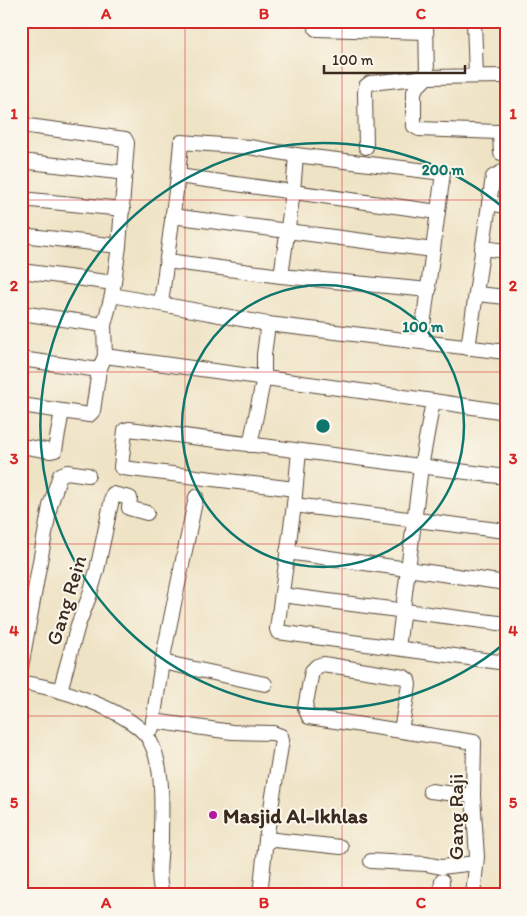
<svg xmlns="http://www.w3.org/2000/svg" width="527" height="916" font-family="Itim,sans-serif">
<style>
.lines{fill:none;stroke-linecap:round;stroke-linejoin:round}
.minor-casing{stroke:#564637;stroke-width:16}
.minor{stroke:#fff;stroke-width:14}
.grid{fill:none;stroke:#d62828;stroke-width:1;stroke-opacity:0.55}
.ring{fill:none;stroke:#0f766e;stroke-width:2.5}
.poi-dot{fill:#b5179e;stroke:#fbf7ec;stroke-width:2}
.labels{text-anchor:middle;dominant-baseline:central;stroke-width:4;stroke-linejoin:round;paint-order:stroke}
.street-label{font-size:21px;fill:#3b2a1e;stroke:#fbf7ec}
.poi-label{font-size:21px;font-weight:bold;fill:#3b2a1e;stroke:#fbf7ec;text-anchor:start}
.centre{fill:#0f766e;stroke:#fbf7ec;stroke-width:2.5}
.ring-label{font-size:15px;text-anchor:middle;font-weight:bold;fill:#0f766e;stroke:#fbf7ec;stroke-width:4;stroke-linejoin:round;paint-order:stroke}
.neatline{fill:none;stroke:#d62828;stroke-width:2}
.grid-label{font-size:16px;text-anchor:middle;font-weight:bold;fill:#d62828}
</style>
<rect width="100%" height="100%" fill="#fbf7ec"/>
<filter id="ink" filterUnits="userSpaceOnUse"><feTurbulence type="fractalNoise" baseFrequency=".02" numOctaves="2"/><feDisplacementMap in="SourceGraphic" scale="10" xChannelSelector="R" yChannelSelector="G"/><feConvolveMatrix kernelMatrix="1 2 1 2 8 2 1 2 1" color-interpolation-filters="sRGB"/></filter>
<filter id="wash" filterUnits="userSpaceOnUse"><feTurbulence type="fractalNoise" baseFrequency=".0096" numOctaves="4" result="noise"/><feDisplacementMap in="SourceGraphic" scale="20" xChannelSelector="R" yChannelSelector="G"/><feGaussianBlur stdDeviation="1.12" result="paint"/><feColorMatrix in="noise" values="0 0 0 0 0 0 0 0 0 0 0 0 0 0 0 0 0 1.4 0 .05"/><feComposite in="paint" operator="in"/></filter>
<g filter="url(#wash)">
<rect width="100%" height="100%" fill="#efe3c5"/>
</g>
<g filter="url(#ink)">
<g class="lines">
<!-- minor casing -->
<g class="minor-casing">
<g id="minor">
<path d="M426,21L427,77L416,88L414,92V126L419,129L498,132L500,135L501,153"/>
<path d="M474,21L476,76"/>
<path d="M316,29L426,32"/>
<path d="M21,125L125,139L127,143L119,246L112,295L104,325L105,356L99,370L93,411L89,415L21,405"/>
<path d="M366,147L365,92L366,86L370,83L427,77L506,76"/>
<path d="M21,161L126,173"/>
<path d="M178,176L438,212"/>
<path d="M21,199L123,209"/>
<path d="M489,203L506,206"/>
<path d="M172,216L433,250"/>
<path d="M21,235L119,246"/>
<path d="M482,248L506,251"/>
<path d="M167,261L281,276L429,290"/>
<path d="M21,271L114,283"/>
<path d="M281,276L293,192L296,155"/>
<path d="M477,294L506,297"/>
<path d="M112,295L268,324L506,352"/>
<path d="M161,303L178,176L181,142L249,147L296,155L443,173L421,341"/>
<path d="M21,313L104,325"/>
<path d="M468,348L493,177L506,170"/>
<path d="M105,356L433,401L506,412"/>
<path d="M21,359L99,370"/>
<path d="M250,445L264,377V355L268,324"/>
<path d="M21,446L51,451L55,450L62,411"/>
<path d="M299,451L294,505L277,629L278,632L506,663"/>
<path d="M295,489L123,468L121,467L125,430L129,429L506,477"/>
<path d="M294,505L506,531"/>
<path d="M287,552L506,583"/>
<path d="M282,595L506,624"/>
<path d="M398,648L421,467L433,401"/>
<path d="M162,662L196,497"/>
<path d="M21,667L50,506L60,475L67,472L88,475"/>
<path d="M21,683C53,685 135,712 150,741C165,770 161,807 161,838C161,855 156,880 163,895"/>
<path d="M60,691L78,625L89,597L97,570L113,494L130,498L129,508L147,513"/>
<path d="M153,721L232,732L273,733L281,736L282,740L266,839L260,895"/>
<path d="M152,728L162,662L265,684"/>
<path d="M401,730L409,685L408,680L404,677L323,664L317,666L312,671L305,708L309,717L474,742L473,796L477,857L473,895"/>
<path d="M430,791L473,796"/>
<path d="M266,839L341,847"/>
<path d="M371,861L426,864L441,867L476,863"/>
<path d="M441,895L442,881"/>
</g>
</g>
<!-- minor -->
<use href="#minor" class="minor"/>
</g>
</g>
<!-- grid -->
<path class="grid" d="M185,21V895M342,21V895M21,200H506M21,372H506M21,544H506M21,716H506"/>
<!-- distance rings -->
<g class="ring">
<circle cx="323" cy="426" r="141"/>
<path d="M505 643A283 283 0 1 1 505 209"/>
</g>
<!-- markers -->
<circle class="poi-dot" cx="213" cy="815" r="5"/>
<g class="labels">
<!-- street labels -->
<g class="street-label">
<text transform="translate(66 600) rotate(-73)">Gang Rein</text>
<text transform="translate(455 817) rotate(-90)">Gang Raji</text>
</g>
<!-- poi labels -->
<g class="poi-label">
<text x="223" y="815">Masjid Al-Ikhlas</text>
</g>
</g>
<circle cx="323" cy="426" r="8" class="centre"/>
<g class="ring-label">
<text x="443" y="175">200 m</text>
<text x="423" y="332">100 m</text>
</g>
<!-- margin -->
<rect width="527" height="916" fill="none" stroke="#fbf7ec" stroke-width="55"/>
<!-- scale -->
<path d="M324 65v8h141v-8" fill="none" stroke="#3b2a1e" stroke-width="2.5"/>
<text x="332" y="65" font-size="15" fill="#3b2a1e" stroke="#fbf7ec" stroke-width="4" paint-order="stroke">100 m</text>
<rect x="28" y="28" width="472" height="860" class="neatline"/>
<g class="grid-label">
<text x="106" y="19">A</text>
<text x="264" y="19">B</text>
<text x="421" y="19">C</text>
<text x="14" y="119">1</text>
<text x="513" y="119">1</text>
<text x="14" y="291">2</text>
<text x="513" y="291">2</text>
<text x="14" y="464">3</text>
<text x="513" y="464">3</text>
<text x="14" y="636">4</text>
<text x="513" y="636">4</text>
<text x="14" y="808">5</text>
<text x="513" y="808">5</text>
<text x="106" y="908">A</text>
<text x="264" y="908">B</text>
<text x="421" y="908">C</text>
</g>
</svg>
